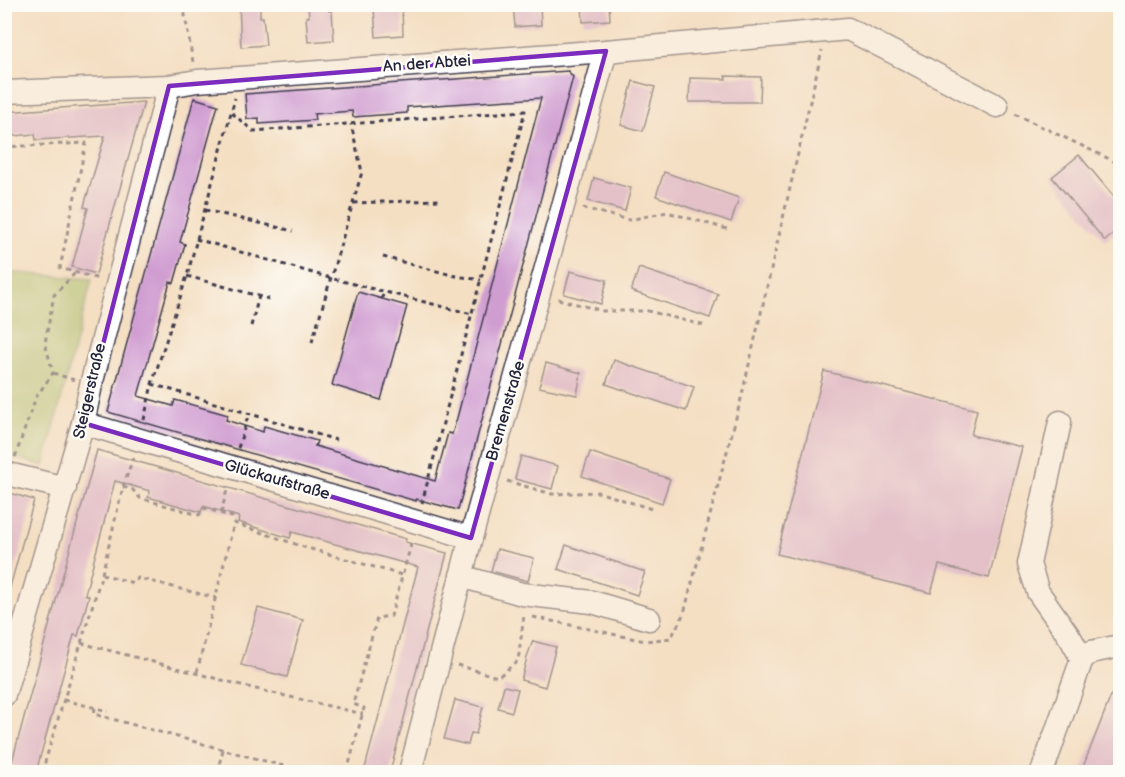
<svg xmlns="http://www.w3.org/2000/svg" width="1125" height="777" font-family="'Balsamiq Sans',sans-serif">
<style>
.green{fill:#a0c069;stroke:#617152;stroke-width:1.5}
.building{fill:#d09dd1}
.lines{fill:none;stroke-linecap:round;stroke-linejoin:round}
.minor-casing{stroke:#423e4f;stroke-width:25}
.path{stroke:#423e4f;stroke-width:3;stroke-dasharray:4.5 4.5;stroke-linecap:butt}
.minor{stroke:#fff;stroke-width:22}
.marked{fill:none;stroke:#7b2cbf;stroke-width:4.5;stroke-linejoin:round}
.labels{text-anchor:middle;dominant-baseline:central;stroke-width:5;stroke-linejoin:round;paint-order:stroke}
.street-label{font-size:16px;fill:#22223b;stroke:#fdfcf7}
</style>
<rect width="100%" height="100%" fill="#fdfcf7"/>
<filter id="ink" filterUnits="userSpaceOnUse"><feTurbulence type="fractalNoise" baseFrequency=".0167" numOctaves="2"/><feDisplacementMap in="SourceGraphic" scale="12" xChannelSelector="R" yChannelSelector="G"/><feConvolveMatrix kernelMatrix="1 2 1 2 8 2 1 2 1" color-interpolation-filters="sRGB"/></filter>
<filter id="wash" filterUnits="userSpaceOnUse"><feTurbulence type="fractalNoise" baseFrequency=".008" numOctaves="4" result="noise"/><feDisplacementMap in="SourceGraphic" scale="24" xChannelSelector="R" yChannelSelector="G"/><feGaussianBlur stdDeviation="1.35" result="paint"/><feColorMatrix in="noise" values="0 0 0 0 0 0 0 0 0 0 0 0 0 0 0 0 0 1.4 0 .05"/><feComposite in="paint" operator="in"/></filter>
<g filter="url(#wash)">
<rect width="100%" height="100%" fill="#f4dfc2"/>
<!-- green -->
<path class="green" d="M5,272L92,279L44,466L5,455Z"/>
<g id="blocks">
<!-- building -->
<g class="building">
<path d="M239,4H260V17H263L266,45L241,47Z"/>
<path d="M308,4H329V11H332L334,40L308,42L306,17H309Z"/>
<path d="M377,4H398V11L402,10L403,35L376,37L374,8H377Z"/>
<path d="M513,4H540L541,25L515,27Z"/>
<path d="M582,4H609L610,20L583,22Z"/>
<path d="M568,71L573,77L458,510L416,499V501L108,412L194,98L218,105L180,242L185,244L174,283L170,282L138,396L173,406L175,400L189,404L228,415L226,420L263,432L264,426L317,441L315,446L435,481L448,433L452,434L457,418L541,98L407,107V113L353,117L352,111L314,114L315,120L259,124V118L247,119L245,94Z"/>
<path d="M725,76L761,77L760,102H689L690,78L726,79Z"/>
<path d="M633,81L655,87L643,131L621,125Z"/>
<path d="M144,102L96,274L72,267L88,208L84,207L86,199L105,136L36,140L35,134L4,137V112Z"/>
<path d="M1079,155L1120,204V227L1105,241L1052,177Z"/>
<path d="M664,172L739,198L731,222L656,196Z"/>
<path d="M594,178L631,188L625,211L588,201Z"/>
<path d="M639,268L718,294L710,318L631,291Z"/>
<path d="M570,271L607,280L601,304L564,294Z"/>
<path d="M358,292L407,306L381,400L332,385Z"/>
<path d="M614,360L694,387L686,411L606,384Z"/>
<path d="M546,363L581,373L577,395L539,387Z"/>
<path d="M824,371L977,410L971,435L1022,447L989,578L939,565L931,593L777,554Z"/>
<path d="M97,450L406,539L405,542L447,553L390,772H364L418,567L292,532L290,538L238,522L239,517L203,506L201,512L148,497L150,491L115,481L85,594L89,596L78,636L74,635L36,772L11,765Z"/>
<path d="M590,452L670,479L662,503L582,476Z"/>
<path d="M521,456L558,466L552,489L515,479Z"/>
<path d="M10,493L34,500L9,591L4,590V500L8,501Z"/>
<path d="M566,545L645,572L637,595L558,569Z"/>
<path d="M497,549L534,558L528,581L491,571Z"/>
<path d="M258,608L303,620L287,677L241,665Z"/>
<path d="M533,641L556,647L545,687L521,680L528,654Z"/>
<path d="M1120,673V772H1081Z"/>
<path d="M504,686L518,689L512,712L498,708Z"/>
<path d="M455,700L483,707L476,734L471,733L468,745L444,739Z"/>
</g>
</g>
</g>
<g filter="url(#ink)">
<use href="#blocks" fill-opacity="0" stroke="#423e4f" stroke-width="1.5"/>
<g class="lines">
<!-- minor casing -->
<g class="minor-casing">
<g id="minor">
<path d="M4,92L169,86L197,81L606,51L848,29L997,106"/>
<path d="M1060,422L1029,564L1038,592L1071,639L1082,659"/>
<path d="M83,423L471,538"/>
<path d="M4,473L65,488"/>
<path d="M461,576L522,594L592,602L649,619"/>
<path d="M4,695L83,423L91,385L169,86"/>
<path d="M410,772L471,538L606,51"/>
<path d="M1042,772L1082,659L1091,652L1120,646"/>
</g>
</g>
<!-- path -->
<g class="path">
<path d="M183,4L193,62"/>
<path d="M232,113L253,131L525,111L422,503"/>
<path d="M1015,114L1120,164"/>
<path d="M4,147L86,143L60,268L99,279"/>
<path d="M353,203L439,200"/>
<path d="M583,208L629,220L667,212L727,229"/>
<path d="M205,210L293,231"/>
<path d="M196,239L330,278L472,314"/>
<path d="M383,257L456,276L481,280"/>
<path d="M187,276L269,299"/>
<path d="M381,299L385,292"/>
<path d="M558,299L603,311H648L706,326"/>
<path d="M251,326L259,296"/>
<path d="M312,342L362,172L351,124"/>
<path d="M53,373L74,380"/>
<path d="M152,384L336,440"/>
<path d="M144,420L152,384L187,276L235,98"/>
<path d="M238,448L249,413"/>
<path d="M15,457L36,397L53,373L45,343L54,295L77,271"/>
<path d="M507,481L552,494L598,492L655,510"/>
<path d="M123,487L132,489L140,498L199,515L205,508L232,517L234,523L304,547L402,575"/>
<path d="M221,513L228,486"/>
<path d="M102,574L133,583L138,578L216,598"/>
<path d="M533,617L645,641L671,638L684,613L741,399L822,50"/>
<path d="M81,643L260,690L363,714"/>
<path d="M457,665L498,677L518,661L524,615"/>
<path d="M197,672L234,523"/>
<path d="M64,700L108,711"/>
<path d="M95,708L94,714L305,772"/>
<path d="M42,772L102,574L123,487L133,458"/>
<path d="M217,772L223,750"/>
<path d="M347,772L364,708L353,704L377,618L391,616L412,541"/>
</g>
<!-- minor -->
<use href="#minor" class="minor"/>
</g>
</g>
<!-- marked area -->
<path d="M0 0H1125V777H0ZM606,51L471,538L83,423L169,86Z" fill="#f4dfc2" fill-opacity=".55" fill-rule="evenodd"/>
<path class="marked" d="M606,51L471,538L83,423L169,86Z"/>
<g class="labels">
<!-- street labels -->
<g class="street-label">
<text transform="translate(427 64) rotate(-4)">An der Abtei</text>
<text transform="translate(90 391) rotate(-77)">Steigerstraße</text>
<text transform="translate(506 411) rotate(-74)">Bremenstraße</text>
<text transform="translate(277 480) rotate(16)">Glückaufstraße</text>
</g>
</g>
<!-- margin -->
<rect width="1125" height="777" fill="none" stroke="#fdfcf7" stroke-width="24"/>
</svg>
